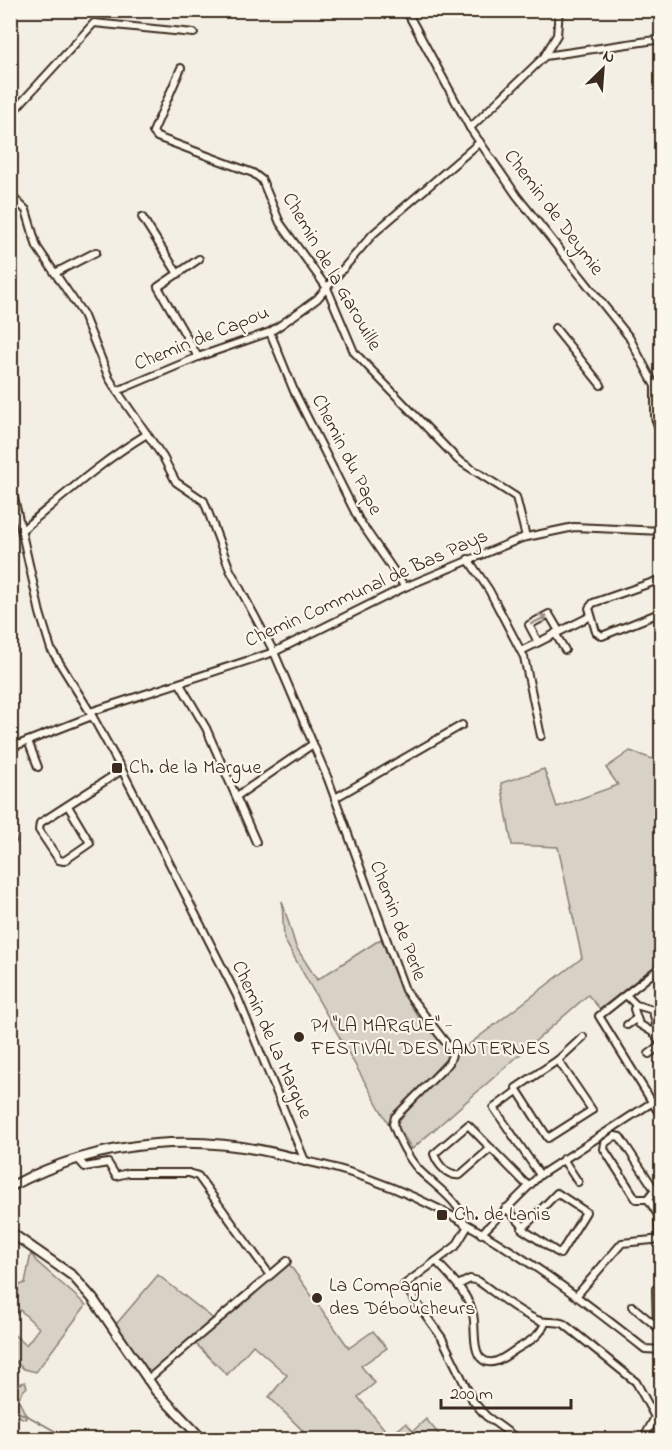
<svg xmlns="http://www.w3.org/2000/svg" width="672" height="1450" font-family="'Indie Flower',sans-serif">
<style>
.green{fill:#d8d1c6;stroke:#8a7e72;stroke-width:1.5}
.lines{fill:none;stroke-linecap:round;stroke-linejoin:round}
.stream{stroke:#817468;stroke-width:1.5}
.minor-casing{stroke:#3b2a1e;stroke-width:10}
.major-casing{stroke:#3b2a1e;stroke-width:12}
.minor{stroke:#fbf7ec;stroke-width:6}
.major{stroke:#fbf7ec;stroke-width:8}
.oneway{stroke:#9b9085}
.poi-dot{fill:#3b2a1e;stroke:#fbf7ec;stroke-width:2}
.labels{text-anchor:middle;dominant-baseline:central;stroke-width:4.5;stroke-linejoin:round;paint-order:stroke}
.street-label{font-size:20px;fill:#3b2a1e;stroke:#fbf7ec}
.poi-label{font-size:20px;fill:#3b2a1e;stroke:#fbf7ec;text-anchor:start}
</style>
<rect width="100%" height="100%" fill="#f3efe4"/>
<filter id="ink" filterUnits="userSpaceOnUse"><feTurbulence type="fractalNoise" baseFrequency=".0167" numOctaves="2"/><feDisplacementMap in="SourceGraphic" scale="12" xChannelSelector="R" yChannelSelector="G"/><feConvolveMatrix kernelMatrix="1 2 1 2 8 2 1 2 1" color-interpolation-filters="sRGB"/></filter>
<g filter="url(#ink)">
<!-- green -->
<g class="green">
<path d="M630,751L661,762V961L600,1009L588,995L412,1149L396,1124L459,1052L582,958L558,847L512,845L501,783L544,769L557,807L618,785L606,768Z"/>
<path d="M282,901L296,947L317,980L381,939L402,993L418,1016L451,1053L388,1123L284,939Z"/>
<path d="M31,1253L36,1261L86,1305L36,1372L24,1369L10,1357L11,1332L26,1345L39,1328L20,1310L11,1320V1289L25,1283Z"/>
<path d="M287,1261L349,1348L373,1331L387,1348L361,1366L375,1383L358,1397L390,1436L406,1423L413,1431L426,1419L443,1439H305L303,1431L269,1397L287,1375L253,1345L227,1375L192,1340L147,1380L112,1329L158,1275L215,1320Z"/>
<path d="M25,1382L27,1387C10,1403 25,1403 26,1419L10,1414L11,1387Z"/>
</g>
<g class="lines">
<!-- stream -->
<path class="stream" d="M10,1410L26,1415L71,1440"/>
<!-- minor casing -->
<g class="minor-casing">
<g id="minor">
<path d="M406,10L470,128L517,196L629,337L655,386V418L662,436"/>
<path d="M545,55L557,35L559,10"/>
<path d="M181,68L153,132L157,137L253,173L262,180L280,223L327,288L354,352L458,460L516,497L526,537"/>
<path d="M10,115L94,23L194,33"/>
<path d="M470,128L545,56L662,39"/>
<path d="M10,195L26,210L37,247L83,314L109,378L117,391L163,457L176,482L204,501L230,570L274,652L328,779L405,990L453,1052L449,1063L395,1117L393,1124C398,1139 408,1158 419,1170C431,1183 464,1204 464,1224"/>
<path d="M142,217L178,274"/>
<path d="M55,273L96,252"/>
<path d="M555,328L601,385"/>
<path d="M270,332L294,391L359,520L405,587"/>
<path d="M198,357L158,287L199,259"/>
<path d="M117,391L198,357L270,332L282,324L317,299L373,234L480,142"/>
<path d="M10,480L40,613L51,649L90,712L122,770L237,996L305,1161C432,1186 545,1270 645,1349L662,1350"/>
<path d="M22,530C62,497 102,461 147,434"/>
<path d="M468,559L489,590L524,657L541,736"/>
<path d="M662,579L593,603L589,608L596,632L602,636L662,612"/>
<path d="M555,633L565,650"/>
<path d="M538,642L529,625L549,614L559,631"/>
<path d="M521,651L591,616"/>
<path d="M180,684L206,728L256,842"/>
<path d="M90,712L274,652L405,587L522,538L574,527L662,531"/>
<path d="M28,741L38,767"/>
<path d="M10,748L92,716"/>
<path d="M237,796L313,744"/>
<path d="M335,798L462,725"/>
<path d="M68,806L90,843L64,861L59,860L39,830L40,823L122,770"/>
<path d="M10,835L12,841"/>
<path d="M662,966L599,1016L662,1118"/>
<path d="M626,995L636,1005L653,1010L656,1024L654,1033L662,1045"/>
<path d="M636,1005L634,1009L639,1024L654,1033"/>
<path d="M654,1015L662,1010"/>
<path d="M627,1025L636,1019"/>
<path d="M649,1054L661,1045"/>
<path d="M558,1060L592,1110L548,1138L516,1088Z"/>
<path d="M558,1060L583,1037"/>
<path d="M517,1091L494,1108L540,1175"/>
<path d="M615,1136L620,1137L655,1190L648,1199H636L604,1149L605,1143Z"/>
<path d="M491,1148L460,1175C448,1177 438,1165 434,1154L468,1125L524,1182L529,1186"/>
<path d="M78,1159L85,1167L108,1163L116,1176L128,1173H189L198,1176L269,1274"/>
<path d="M563,1159L578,1182"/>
<path d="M648,1199L658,1215L659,1239"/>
<path d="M506,1208L524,1227L522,1229L560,1254L586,1212L557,1193L524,1227"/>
<path d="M468,1226L456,1246L404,1285L442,1338L473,1401L486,1416L519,1440"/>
<path d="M481,1234L540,1175L662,1096"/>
<path d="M436,1261C450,1276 468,1293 473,1314C476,1326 472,1351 482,1359C492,1368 506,1356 515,1350C528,1342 540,1337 545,1323"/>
<path d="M458,1285L470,1279L478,1281C497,1294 516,1311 537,1320C547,1324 555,1320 564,1324L636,1382L655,1417L643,1440"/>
<path d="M662,1287L656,1289L657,1327L662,1331"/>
<path d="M577,1295L622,1243L662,1239"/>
<path d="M632,1306L657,1327"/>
<path d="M147,1380L287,1261"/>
</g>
</g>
<!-- major casing -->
<g class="major-casing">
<g id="major">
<path d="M10,1187C103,1137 205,1131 305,1161"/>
<path d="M10,1232L73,1276L93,1299L156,1391L203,1440"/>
</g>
</g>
<!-- minor -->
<use href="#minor" class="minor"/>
<!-- major -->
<use href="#major" class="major"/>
</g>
<!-- one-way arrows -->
<defs><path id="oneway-shaft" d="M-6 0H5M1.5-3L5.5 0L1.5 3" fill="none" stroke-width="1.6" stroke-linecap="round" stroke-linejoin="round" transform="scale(1.5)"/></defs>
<use class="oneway" href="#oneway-shaft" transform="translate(539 620) rotate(-27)"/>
</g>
<!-- markers -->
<g class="poi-dot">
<rect x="111" y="762" width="12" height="12" rx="3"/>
<circle cx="299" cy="1037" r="6"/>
<rect x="436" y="1209" width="12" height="12" rx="3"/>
<circle cx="317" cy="1298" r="6"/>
</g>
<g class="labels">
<!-- street labels -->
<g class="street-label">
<text transform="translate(553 213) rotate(53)">Chemin de Deymie</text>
<text transform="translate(331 272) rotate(60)">Chemin de la Garouille</text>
<text transform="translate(202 339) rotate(-22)">Chemin de Capou</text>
<text transform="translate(346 455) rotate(63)">Chemin du Pape</text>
<text transform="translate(367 589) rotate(-24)">Chemin Communal de Bas Pays</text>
<text transform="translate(397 921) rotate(69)">Chemin de Perle</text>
<text transform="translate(271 1040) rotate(66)">Chemin de La Margue</text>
</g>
<!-- poi labels -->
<g class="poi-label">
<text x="129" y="768">Ch. de la Margue</text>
<text x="311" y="1026">P1 "LA MARGUE" -<tspan x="311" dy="23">FESTIVAL DES LANTERNES</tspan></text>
<text x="454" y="1215">Ch. de Lanis</text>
<text x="329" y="1286">La Compagnie<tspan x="329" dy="23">des Déboucheurs</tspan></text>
</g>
</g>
<!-- margin -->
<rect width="672" height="1450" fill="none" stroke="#fbf7ec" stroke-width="36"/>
<rect x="18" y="18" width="636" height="1414" fill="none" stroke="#3b2a1e" stroke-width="2" filter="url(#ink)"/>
<!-- north arrow -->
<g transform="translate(603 69) rotate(25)" stroke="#fbf7ec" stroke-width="4.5" paint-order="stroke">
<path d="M0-4.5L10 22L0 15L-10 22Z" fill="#3b2a1e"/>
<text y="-9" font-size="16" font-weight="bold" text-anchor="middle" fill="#3b2a1e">N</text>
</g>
<!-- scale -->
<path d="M441 1399v9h130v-9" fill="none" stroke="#3b2a1e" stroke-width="3"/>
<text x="450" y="1399" font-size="18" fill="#3b2a1e" stroke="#fbf7ec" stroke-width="4.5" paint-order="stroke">200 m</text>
</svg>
